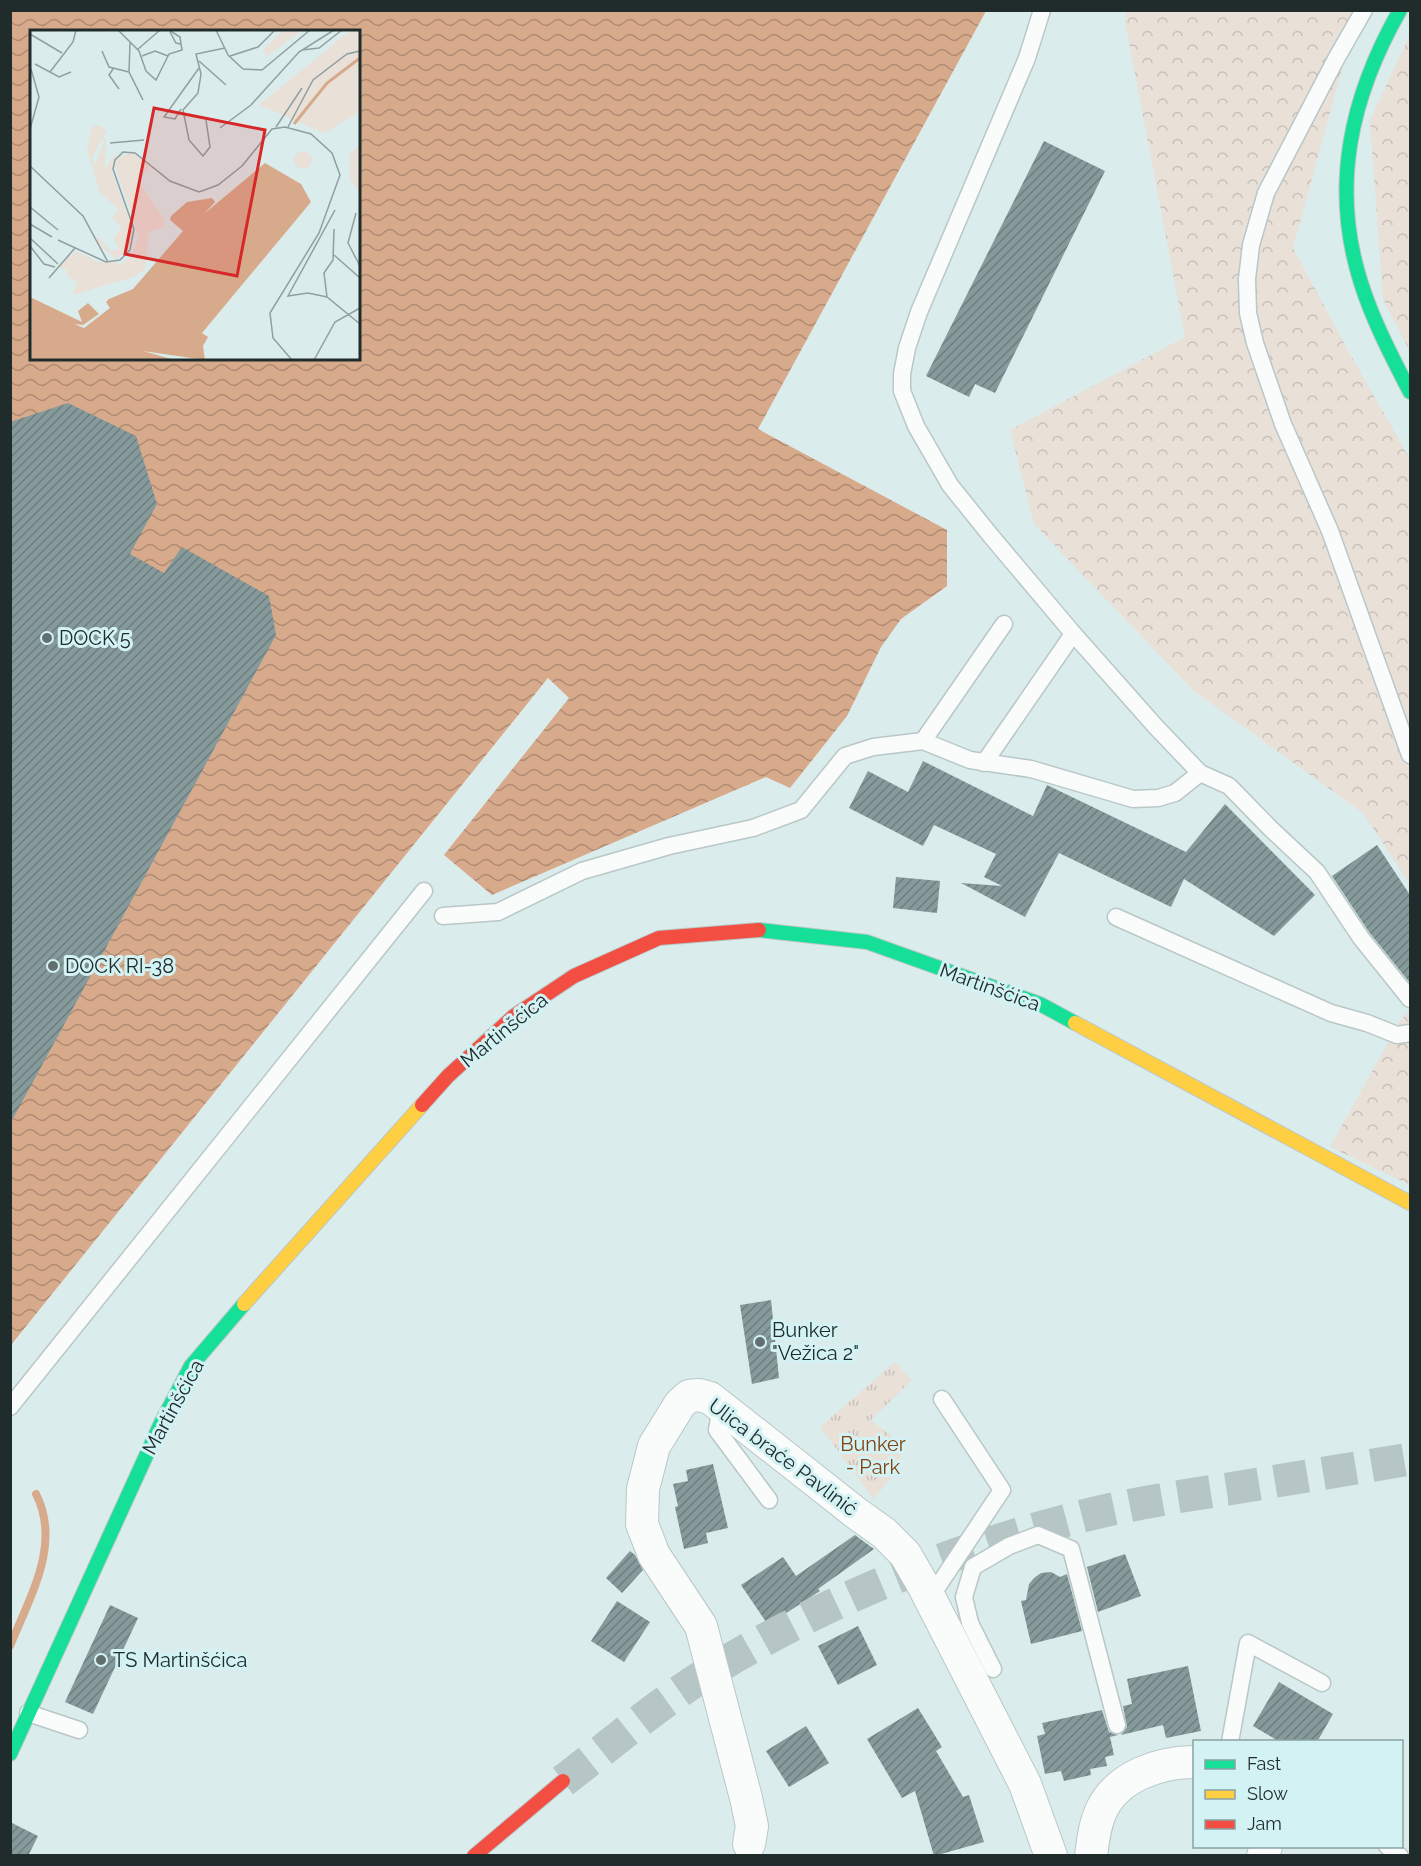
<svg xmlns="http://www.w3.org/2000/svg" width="1421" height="1866" font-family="Raleway,sans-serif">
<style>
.forest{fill:url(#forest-crowns)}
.park{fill:url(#park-tufts)}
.water{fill:url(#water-waves);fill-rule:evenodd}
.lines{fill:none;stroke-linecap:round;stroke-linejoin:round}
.stream{stroke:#d8aa8c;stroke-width:8}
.building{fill:url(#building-hatch)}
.highway-tunnel{stroke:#b6c5c6;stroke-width:33;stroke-dasharray:33 16;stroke-linecap:butt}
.lane-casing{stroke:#b9c7c7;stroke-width:19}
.street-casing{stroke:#b9c7c7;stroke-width:34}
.fast-casing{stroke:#b9c7c7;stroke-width:16}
.slow-casing{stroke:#b9c7c7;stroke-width:16}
.jam-casing{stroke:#b9c7c7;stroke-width:16}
.lane{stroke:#fafcfc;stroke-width:16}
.street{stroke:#fafcfc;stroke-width:32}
.fast{stroke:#16e098;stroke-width:14}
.slow{stroke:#ffcf43;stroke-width:14}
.jam{stroke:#f24e42;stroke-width:14}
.poi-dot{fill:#616f6f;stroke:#d3f2f4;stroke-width:2}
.labels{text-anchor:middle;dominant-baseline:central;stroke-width:6;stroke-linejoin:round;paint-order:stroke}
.poi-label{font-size:20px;fill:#202b2c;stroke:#d3f2f4;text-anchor:start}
.street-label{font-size:20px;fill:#202b2c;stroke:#d3f2f4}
.park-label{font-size:20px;fill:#834011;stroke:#d3f2f4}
.inset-river{fill:none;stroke:#d8aa8c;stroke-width:3}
.inset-road{fill:none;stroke:#909f9f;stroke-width:1.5}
.view{fill:#d62828;fill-opacity:0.15;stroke:#d62828;stroke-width:3}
.inset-edge{fill:none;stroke:#202b2c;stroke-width:3}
</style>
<defs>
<pattern id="forest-crowns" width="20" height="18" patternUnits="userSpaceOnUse" patternTransform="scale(1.5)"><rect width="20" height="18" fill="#e9e0d8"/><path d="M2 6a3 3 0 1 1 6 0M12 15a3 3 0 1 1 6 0" fill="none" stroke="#c8c0ba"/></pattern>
<pattern id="park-tufts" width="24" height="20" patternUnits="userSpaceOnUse" patternTransform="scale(1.5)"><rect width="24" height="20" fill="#e9e0d8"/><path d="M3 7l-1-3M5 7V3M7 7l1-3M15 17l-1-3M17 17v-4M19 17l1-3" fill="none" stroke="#c8c0ba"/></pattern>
<pattern id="water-waves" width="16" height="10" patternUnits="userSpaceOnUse" patternTransform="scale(1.5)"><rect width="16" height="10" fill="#d8aa8c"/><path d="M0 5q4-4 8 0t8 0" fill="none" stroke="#af8b73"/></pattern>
<pattern id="building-hatch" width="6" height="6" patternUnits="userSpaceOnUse" patternTransform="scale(1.5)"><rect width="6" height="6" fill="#869a9b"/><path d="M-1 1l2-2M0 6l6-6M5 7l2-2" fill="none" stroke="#6d7e7f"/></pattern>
</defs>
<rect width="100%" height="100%" fill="#dbecec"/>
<!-- forest -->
<g class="forest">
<path d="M1126,11H1358L1293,248L1350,354L1410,459V884L1363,813L1194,691L1034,524L1010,430L1185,337L1125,21Z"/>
<path d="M1410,34V352L1383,299L1370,120Z"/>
<path d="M1410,1010V1185L1330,1147L1400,1021Z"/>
</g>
<!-- park -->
<path class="park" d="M895,1362L912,1380L871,1420L902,1445L897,1470L874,1499L820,1427Z"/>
<!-- water -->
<path class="water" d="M11,11H986L758,429L947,530V586L901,619L881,647L847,716L790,788L766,777L492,895L444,855L569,698L548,678L11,1345ZM32,32H358V358H32Z"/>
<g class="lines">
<!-- stream -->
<path class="stream" d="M10,1646C29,1598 62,1545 36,1494"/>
</g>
<!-- building -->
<g class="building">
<path d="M1044,141L1105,171L995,393L975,384L969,397L926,376Z"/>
<path d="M68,403L136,436L157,504L130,554L164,573L182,547L269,596L276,635L10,1124V422Z"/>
<path d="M923,761L1033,816L1047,785L1186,852L1225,804L1315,895L1274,936L1184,879L1171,907L1059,853L1025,917L961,883L1002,886L984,877L996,854L934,825L923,846L849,808L868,771L908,792Z"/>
<path d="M1377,845L1410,895V983L1369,932L1332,876Z"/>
<path d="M896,877L940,881L937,913L893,908Z"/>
<path d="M771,1300L779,1378L752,1384L740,1305Z"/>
<path d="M713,1464L728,1528L706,1533L708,1543L684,1549L675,1507L678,1506L673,1484L688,1481L686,1470Z"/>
<path d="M855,1535L874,1549L818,1589L820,1591L768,1625L741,1585L783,1557L796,1576Z"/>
<path d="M630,1551L635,1555L643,1570L622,1593L606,1578Z"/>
<path d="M1125,1554L1141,1596L1098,1612L1087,1567Z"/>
<path d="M1051,1572L1060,1577L1067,1574L1082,1631L1031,1644L1021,1601L1026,1600L1029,1584L1034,1578L1041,1573Z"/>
<path d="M617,1601L650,1622L624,1662L591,1641Z"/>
<path d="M110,1605L138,1618L93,1714L65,1702Z"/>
<path d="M858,1626L877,1665L838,1685L818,1646Z"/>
<path d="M1188,1666L1201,1731L1166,1738L1163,1725L1121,1735L1127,1727L1123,1706L1132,1704L1127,1679Z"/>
<path d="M1279,1682L1333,1714L1317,1742H1280L1253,1726Z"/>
<path d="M918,1708L942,1747L936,1751L963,1797L969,1795L984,1842L934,1856L915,1791L902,1798L867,1739Z"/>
<path d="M1102,1710L1109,1732L1118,1735L1110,1737L1114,1755L1105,1757L1107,1766L1090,1769L1091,1775L1064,1781L1061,1771L1045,1774L1037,1736L1045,1734L1042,1723Z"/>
<path d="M806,1726L829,1763L789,1787L766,1751Z"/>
<path d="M10,1822L38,1836L28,1856H10Z"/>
</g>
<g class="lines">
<!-- highway-tunnel -->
<path class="highway-tunnel" d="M563,1781C613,1743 662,1700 716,1668C832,1597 959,1547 1091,1514C1136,1503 1182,1496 1228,1489C1289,1479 1350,1469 1410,1459"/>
<!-- lane casing -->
<g class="lane-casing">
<g id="lane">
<path d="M1042,10L1027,58L919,312L907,348L902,374V391L916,426L950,485L991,536L1071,631L1156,727L1200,773L1229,786L1271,829L1317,872L1361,938L1410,999"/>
<path d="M1364,10L1336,59L1266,193L1251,245L1247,279L1248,313L1255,343L1283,424L1330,531L1410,755"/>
<path d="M923,741L1004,624"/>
<path d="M984,763L1073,634"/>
<path d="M443,916L498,912L582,871L669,846L753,828L801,810L845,756L873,747L923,741L970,760L1031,769L1133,799L1158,798L1175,793L1200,773"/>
<path d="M1116,917L1331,1013L1367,1023L1397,1035L1410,1033"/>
<path d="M10,1407L424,891"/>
<path d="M721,1407L717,1430L769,1500"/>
<path d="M930,1598L1002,1490L942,1399"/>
<path d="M993,1669L970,1623L964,1597L973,1567L1009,1546L1038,1535L1071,1549L1117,1725"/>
<path d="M28,1713L79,1730"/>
<path d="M1230,1742L1248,1643L1322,1683"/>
<path d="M1387,1846L1400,1856"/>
</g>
</g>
<!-- street casing -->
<g class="street-casing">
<g id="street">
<path d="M749,1844L752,1826L746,1798L701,1626L654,1555L642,1524L643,1489L654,1446L680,1404L689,1396L699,1395L710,1398L856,1513L884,1533L905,1554L923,1585L1025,1784L1051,1856"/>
<path d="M1091,1856C1093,1840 1095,1823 1102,1809C1118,1776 1160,1762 1194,1762"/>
<path d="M1263,1856L1266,1846"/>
</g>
</g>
<!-- fast casing -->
<g class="fast-casing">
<g id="fast">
<path d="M1400,10C1351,96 1330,186 1361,283C1373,321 1392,357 1410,392"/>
<path d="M759,930L867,942L1040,1004L1075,1023"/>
<path d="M10,1754L161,1423L191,1366L244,1304"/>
</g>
</g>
<!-- slow casing -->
<g class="slow-casing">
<g id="slow">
<path d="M1075,1023L1410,1203"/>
<path d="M244,1304L422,1105"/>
</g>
</g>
<!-- jam casing -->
<g class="jam-casing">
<g id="jam">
<path d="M422,1105L448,1076L514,1016L574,976L659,938L759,930"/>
<path d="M474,1856L563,1781"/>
</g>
</g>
<!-- lane -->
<use href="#lane" class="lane"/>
<!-- street -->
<use href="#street" class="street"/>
<!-- fast -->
<use href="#fast" class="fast"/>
<!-- slow -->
<use href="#slow" class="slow"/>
<!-- jam -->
<use href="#jam" class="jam"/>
</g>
<!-- markers -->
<g class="poi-dot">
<circle cx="47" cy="638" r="6"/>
<circle cx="53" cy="966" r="6"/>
<circle cx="760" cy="1342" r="6"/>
<circle cx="101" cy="1660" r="6"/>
</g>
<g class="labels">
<!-- poi labels -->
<g class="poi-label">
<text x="59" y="638">DOCK 5</text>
<text x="65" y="966">DOCK RI-38</text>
<text x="772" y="1330">Bunker<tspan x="772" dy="23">"Vežica 2"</tspan></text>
<text x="113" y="1660">TS Martinšćica</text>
</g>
<!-- street labels -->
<g class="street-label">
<text transform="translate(990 987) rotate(20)">Martinšćica</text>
<text transform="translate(504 1030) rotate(-39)">Martinšćica</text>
<text transform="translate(173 1407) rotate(-61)">Martinšćica</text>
<text transform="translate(783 1457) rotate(37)">Ulica braće Pavlinić</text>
</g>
<!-- park labels -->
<g class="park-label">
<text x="873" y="1444">Bunker<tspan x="873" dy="23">- Park</tspan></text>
</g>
</g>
<!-- overview -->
<g transform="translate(30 30)">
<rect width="330" height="330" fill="#dbecec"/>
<path d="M254,0H272L236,27L234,19ZM321,0H330V82L294,103L229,75ZM69,95L77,101L62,127L65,135L76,106L75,139L86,122L82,141L103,201L101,216L86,229L67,213V206L81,221L90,219L83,208L92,198L82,187L89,180L70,162L57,120L62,97ZM330,115V162L320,150V123ZM102,123L120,136L107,149L134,189V197L119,202L115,239L103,247L43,265L47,252L38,246V241L28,236L64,231L86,238L99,228L109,207L85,135L90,126Z" fill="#e9e0d8"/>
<path d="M264 130a9 9 0 1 1 18 0a9 9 0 1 1-18 0ZM46,221L68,232L88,233L87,243L61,245L47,252L37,246L38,241L28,236Z" fill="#e9e0d8"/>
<path d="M235,133L271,154L281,172L172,303L178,307L173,316L175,330L113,321L145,330H0V267L52,292L48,281L58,273L69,284L53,295L44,294L54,298L80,278L76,272L79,269L103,259L153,201L140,190L141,186L157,172L182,168L185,172L174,184Z" fill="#d8aa8c"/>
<path class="inset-river" d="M264,94L297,53L330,28"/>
<path class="inset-road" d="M88,0L109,21L116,41L126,50L139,24L152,20L151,14M139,0L150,7L151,14L146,13L140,2M186,0L198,25M0,4L32,23M100,13L99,42L113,70M107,20L130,0M272,20L289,18L312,0M72,21L79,37L99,42M198,25L213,39L232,40L280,0M112,26L125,21L138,26M200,26L228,17L245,0M169,31L196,55M5,34L29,47L41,42M83,39L79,45L89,59M20,42L43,12L46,0M151,79L145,89L134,87L169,38M176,90L180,117L173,126L159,110L153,80L168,63L171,44L166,24L195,18M246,97L272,58M258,97L283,50L317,24L330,21M190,98L221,75L269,22L304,0M0,99L9,67L1,39M80,113L114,110M0,136L53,186L78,232M0,177L28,200M305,180L258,266L278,263L297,267L330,294M326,183L318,213L330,236M0,194L22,207M0,208L28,234M28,210L76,232L90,230L100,220L104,199L83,139L85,130L93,122L105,123L140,151L169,162L188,155L212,136L242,99L255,97L281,104L302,123L310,145L289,203L240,283L243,308L262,330M0,216L14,234L25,237M304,225L330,248M19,248L45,218M297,267L294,243L303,230L304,199M284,330L305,292L330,278"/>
<path class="view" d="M124,78L235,100L207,246L95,224Z"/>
<rect width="330" height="330" class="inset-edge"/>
</g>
<!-- border -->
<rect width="1421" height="1866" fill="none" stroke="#202b2c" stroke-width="24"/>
<!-- legend -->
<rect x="1193" y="1740" width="210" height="108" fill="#d3f2f4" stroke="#8ba2a4" stroke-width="1.5"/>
<rect x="1205" y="1760" width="30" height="9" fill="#16e098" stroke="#8ba2a4" stroke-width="1.5"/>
<text x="1247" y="1770" font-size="18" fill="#202b2c">Fast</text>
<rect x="1205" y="1790" width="30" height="9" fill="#ffcf43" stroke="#8ba2a4" stroke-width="1.5"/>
<text x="1247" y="1800" font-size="18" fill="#202b2c">Slow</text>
<rect x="1205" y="1820" width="30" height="9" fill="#f24e42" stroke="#8ba2a4" stroke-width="1.5"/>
<text x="1247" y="1830" font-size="18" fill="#202b2c">Jam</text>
</svg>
